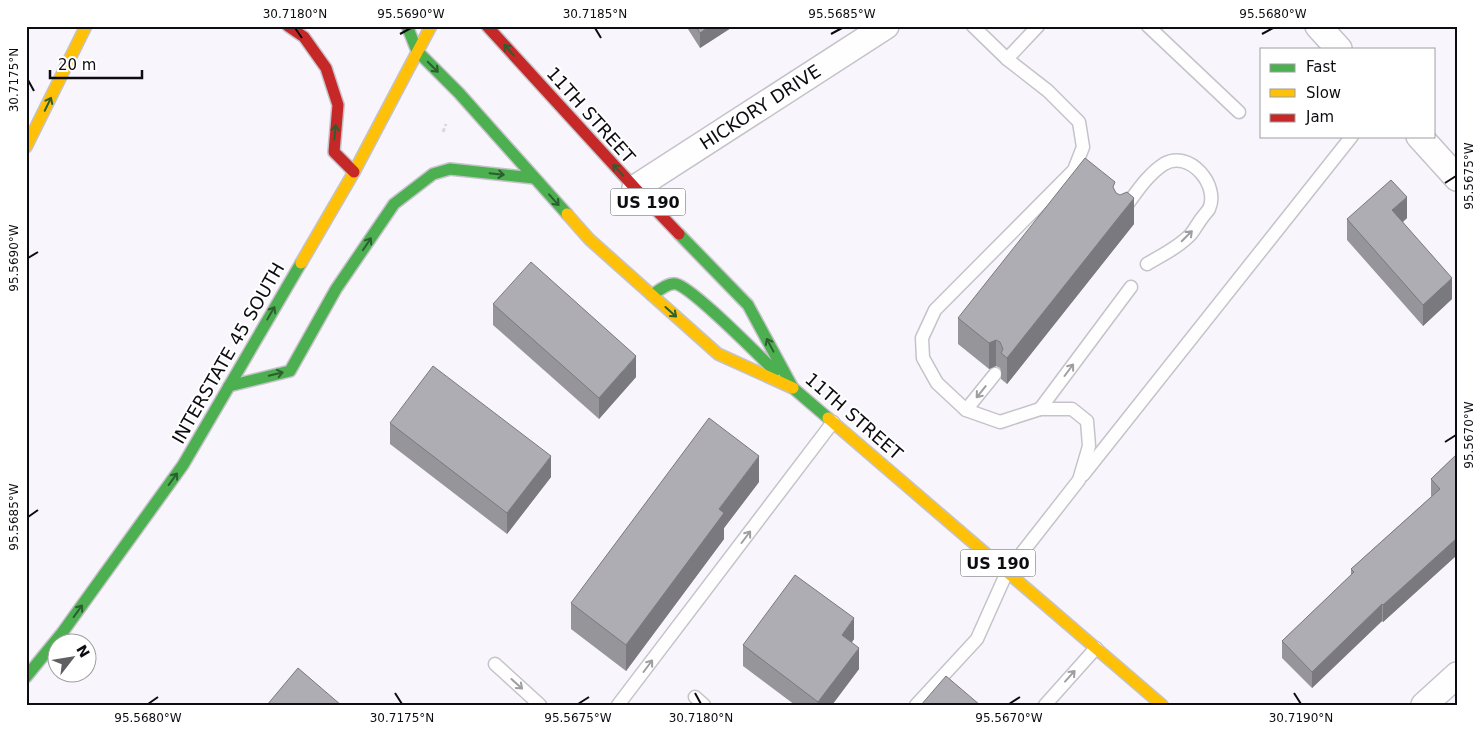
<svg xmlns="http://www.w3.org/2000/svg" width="1483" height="731" font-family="'DejaVu Sans',sans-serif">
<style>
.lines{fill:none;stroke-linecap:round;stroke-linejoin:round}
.lane-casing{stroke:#c5c3c9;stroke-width:15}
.street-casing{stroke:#c5c3c9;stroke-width:28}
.fast-casing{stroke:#c5c3c9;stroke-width:14}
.slow-casing{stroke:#c5c3c9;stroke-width:14}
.jam-casing{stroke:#c5c3c9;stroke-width:14}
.path{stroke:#d9d8da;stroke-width:3;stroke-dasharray:4 2.5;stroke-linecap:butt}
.lane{stroke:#fefeff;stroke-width:12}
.street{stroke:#fefeff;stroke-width:25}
.fast{stroke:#4caf50;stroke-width:11}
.slow{stroke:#ffc107;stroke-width:11}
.jam{stroke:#c62828;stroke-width:11}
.wall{fill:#96959a}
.shaded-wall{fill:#7a797d}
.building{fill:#aeadb3;stroke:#7a797d}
.oneway{stroke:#2c5e30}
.oneway2{stroke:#9e9da0}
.ticks{fill:none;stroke:#0d0c11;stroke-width:2}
.labels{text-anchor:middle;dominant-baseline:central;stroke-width:4;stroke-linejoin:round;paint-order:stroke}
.shield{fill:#fff;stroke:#565558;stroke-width:1}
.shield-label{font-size:16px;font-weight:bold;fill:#0d0c11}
.street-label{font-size:18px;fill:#0d0c11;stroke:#fff}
.neatline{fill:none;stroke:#0d0c11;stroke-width:2}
.ticks-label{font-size:12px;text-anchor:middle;fill:#0d0c11}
</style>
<rect width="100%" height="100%" fill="#f8f6fc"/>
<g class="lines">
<!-- lane casing -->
<g class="lane-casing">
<g id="lane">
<path d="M973,26L1007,59L1038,26"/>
<path d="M1148,26L1239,112"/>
<path d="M1124,209C1136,193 1147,175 1164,164C1189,149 1220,185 1209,209C1207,212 1204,215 1202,218C1198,223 1195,229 1191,234C1179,247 1162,255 1147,264"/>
<path d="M1040,409L1131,287"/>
<path d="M966,410L995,374"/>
<path d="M1083,475L1352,136"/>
<path d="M495,664L540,705"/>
<path d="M695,697L704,705"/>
<path d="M618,705L833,422"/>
<path d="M916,705L977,639L1007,572L1079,480L1089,446L1087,421L1072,409H1040L1000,422L966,410L937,383L923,358L922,338L935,310L1074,170L1083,147L1079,122L1048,91L1007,59"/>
<path d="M1045,705L1096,648"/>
</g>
</g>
<!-- street casing -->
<g class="street-casing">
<g id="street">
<path d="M1318,26L1339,49"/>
<path d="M1419,136L1457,178"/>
<path d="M635,188L886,26"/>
<path d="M1424,705L1457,675"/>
</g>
</g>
<!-- fast casing -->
<g class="fast-casing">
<g id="fast">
<path d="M407,26L417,51L459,93L567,214"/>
<path d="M679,234L748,305L793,388L828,418"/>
<path d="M652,295C658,291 669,282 676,284C693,288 758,355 775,371"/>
<path d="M229,386L290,371L336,289L394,204L433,174L450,169L534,178"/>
<path d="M26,677L62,633L183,465L301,263"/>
</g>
</g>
<!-- slow casing -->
<g class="slow-casing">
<g id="slow">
<path d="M26,147L86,26"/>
<path d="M567,214L589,239L718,354L793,388"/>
<path d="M301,263L354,172L431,26"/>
<path d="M828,418L1162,705"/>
</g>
</g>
<!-- jam casing -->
<g class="jam-casing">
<g id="jam">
<path d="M288,26L304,37L326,68L338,105L334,152L354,172"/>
<path d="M487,26L635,188L679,234"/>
</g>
</g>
<!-- path -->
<path class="path" d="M443,132L446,124"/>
<!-- lane -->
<use href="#lane" class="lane"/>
<!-- street -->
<use href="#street" class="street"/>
<!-- fast -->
<use href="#fast" class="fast"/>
<!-- slow -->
<use href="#slow" class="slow"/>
<!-- jam -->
<use href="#jam" class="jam"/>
</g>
<!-- wall -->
<g class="wall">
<path d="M686,26H734L700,48Z"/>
<path d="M1115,191L1134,224L1007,384L1001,379V371L1000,368L996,366L989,369L958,344V318Z"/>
<path d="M1407,218L1403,222L1452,299L1423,326L1347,240V219Z"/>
<path d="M493,304L636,377L599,419L493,325Z"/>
<path d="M390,423L551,477L507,534L390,444Z"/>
<path d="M1457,454V555L1383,622L1382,621L1312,688L1282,658V641L1351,575V569L1432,496H1431V479Z"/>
<path d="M759,482L724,528V539L626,671L571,629V603Z"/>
<path d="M854,639L852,642L859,669L832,705H795L743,666V645Z"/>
</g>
<!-- shaded-wall -->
<g class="shaded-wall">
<path d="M710,26H734L700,48V33Z"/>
<path d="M1407,197V218L1392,231V210Z"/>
<path d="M1134,198V224L1007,384V358Z"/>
<path d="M1452,278V299L1423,326V305Z"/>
<path d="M996,340V366L989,369V343Z"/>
<path d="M636,356V377L599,419V398Z"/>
<path d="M551,456V477L507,534V513Z"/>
<path d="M759,456V482L724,528V539L626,671V645L719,509Z"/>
<path d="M1457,538V555L1383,622V605Z"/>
<path d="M1382,604V621L1312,688V672Z"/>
<path d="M854,618V639L842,656V635Z"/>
<path d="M859,648V669L832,705H818V702Z"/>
</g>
<!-- building -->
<g class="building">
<path d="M696,26H710L700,33Z"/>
<path d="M1085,158L1115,182L1113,187L1116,193L1120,195L1127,192L1134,198L1007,358L1001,353L1003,349L1000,342L996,340L989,343L958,318Z"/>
<path d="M1391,180L1407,197L1392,210L1452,278L1423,305L1347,219Z"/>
<path d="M531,262L636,356L599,398L493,304Z"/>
<path d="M433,366L551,456L507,513L390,423Z"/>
<path d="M709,418L759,456L719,509L724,513L626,645L571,603Z"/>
<path d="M1457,454V538L1383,605L1382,604L1312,672L1282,641L1354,572L1351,569L1440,489L1431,479Z"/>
<path d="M795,575L854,618L842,635L859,648L818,702L743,645Z"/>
<path d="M298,668L341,705H267Z"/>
<path d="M946,676L980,705H921Z"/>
</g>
<!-- one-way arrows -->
<defs><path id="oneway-shaft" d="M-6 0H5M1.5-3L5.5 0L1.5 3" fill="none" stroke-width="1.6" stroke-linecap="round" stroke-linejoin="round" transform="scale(1.25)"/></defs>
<g class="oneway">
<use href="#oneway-shaft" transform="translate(509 50) rotate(-132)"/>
<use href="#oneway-shaft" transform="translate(433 67) rotate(45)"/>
<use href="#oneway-shaft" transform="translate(48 104) rotate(-64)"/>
<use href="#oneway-shaft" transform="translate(335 132) rotate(-85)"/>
<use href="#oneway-shaft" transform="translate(618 170) rotate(-132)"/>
<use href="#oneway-shaft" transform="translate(497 174) rotate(6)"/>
<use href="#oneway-shaft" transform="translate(554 200) rotate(48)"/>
<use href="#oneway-shaft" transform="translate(367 244) rotate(-56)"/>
<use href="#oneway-shaft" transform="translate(671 312) rotate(42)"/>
<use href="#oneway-shaft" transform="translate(271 313) rotate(-60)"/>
<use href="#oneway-shaft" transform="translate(770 345) rotate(-118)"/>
<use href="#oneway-shaft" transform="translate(276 374) rotate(-14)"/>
<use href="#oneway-shaft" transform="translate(173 479) rotate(-54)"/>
<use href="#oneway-shaft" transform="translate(78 611) rotate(-54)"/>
</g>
<g class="oneway2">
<use href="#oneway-shaft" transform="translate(1187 236) rotate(-45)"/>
<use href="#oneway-shaft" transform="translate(1069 370) rotate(-53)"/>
<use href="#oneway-shaft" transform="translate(981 392) rotate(129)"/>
<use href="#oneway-shaft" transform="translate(746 537) rotate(-53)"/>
<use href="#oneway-shaft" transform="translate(648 666) rotate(-53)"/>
<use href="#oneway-shaft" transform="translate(1070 676) rotate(-48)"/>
<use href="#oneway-shaft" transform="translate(517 684) rotate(42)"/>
</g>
<!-- ticks -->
<path class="ticks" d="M295,28L302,38M595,28L601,38M400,34L411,28M831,34L842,28M1262,34L1273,28M28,80L34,91M1445,183L1456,176M28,258L38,252M1445,442L1456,435M28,517L38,510M395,693L402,704M695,693L701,704M1294,693L1301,704M148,704L158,697M578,704L589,697M1009,704L1020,697"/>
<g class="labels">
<!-- shield labels -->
<g class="shield">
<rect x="610.5" y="188.5" width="75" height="27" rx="4"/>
<rect x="960.5" y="549.5" width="75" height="27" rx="4"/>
</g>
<g class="shield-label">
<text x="648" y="202">US 190</text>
<text x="998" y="563">US 190</text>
</g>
<!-- street labels -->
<g class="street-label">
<text transform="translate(760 107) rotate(-33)">HICKORY DRIVE</text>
<text transform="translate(591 115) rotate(48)">11TH STREET</text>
<text transform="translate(228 353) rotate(-60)">INTERSTATE 45 SOUTH</text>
<text transform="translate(854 416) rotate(41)">11TH STREET</text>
</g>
</g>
<!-- border -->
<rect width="1483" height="731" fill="none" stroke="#ffffff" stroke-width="55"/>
<!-- legend -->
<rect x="1260" y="48" width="175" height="90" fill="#ffffff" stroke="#9e9ea0"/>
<rect x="1270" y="64" width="25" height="8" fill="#4caf50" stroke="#9e9ea0"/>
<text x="1306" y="72" font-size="15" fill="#0d0c11">Fast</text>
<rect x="1270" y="89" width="25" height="8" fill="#ffc107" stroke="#9e9ea0"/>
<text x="1306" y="98" font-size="15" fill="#0d0c11">Slow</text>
<rect x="1270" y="114" width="25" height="8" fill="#c62828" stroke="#9e9ea0"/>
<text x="1306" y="122" font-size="15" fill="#0d0c11">Jam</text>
<!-- north arrow -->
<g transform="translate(72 658) rotate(59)"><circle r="24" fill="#ffffff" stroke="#9e9ea0"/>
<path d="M0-4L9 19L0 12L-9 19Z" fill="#5f5e63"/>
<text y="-8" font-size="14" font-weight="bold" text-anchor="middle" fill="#0d0c11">N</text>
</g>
<!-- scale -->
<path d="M50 70v8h92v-8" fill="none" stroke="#0d0c11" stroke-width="2.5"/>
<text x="58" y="70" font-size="15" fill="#0d0c11" stroke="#ffffff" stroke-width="4" paint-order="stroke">20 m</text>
<rect x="28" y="28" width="1428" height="676" class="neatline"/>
<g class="ticks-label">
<text x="295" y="18">30.7180°N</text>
<text x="411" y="18">95.5690°W</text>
<text x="595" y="18">30.7185°N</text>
<text x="842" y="18">95.5685°W</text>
<text x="1273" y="18">95.5680°W</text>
<text transform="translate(14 80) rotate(-90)" y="4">30.7175°N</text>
<text transform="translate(1469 176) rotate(-90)" y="4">95.5675°W</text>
<text transform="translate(14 258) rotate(-90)" y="4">95.5690°W</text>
<text transform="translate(1469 435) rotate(-90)" y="4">95.5670°W</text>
<text transform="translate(14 517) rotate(-90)" y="4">95.5685°W</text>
<text x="148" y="722">95.5680°W</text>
<text x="402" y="722">30.7175°N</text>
<text x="578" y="722">95.5675°W</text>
<text x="701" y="722">30.7180°N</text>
<text x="1009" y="722">95.5670°W</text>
<text x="1301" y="722">30.7190°N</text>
</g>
</svg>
